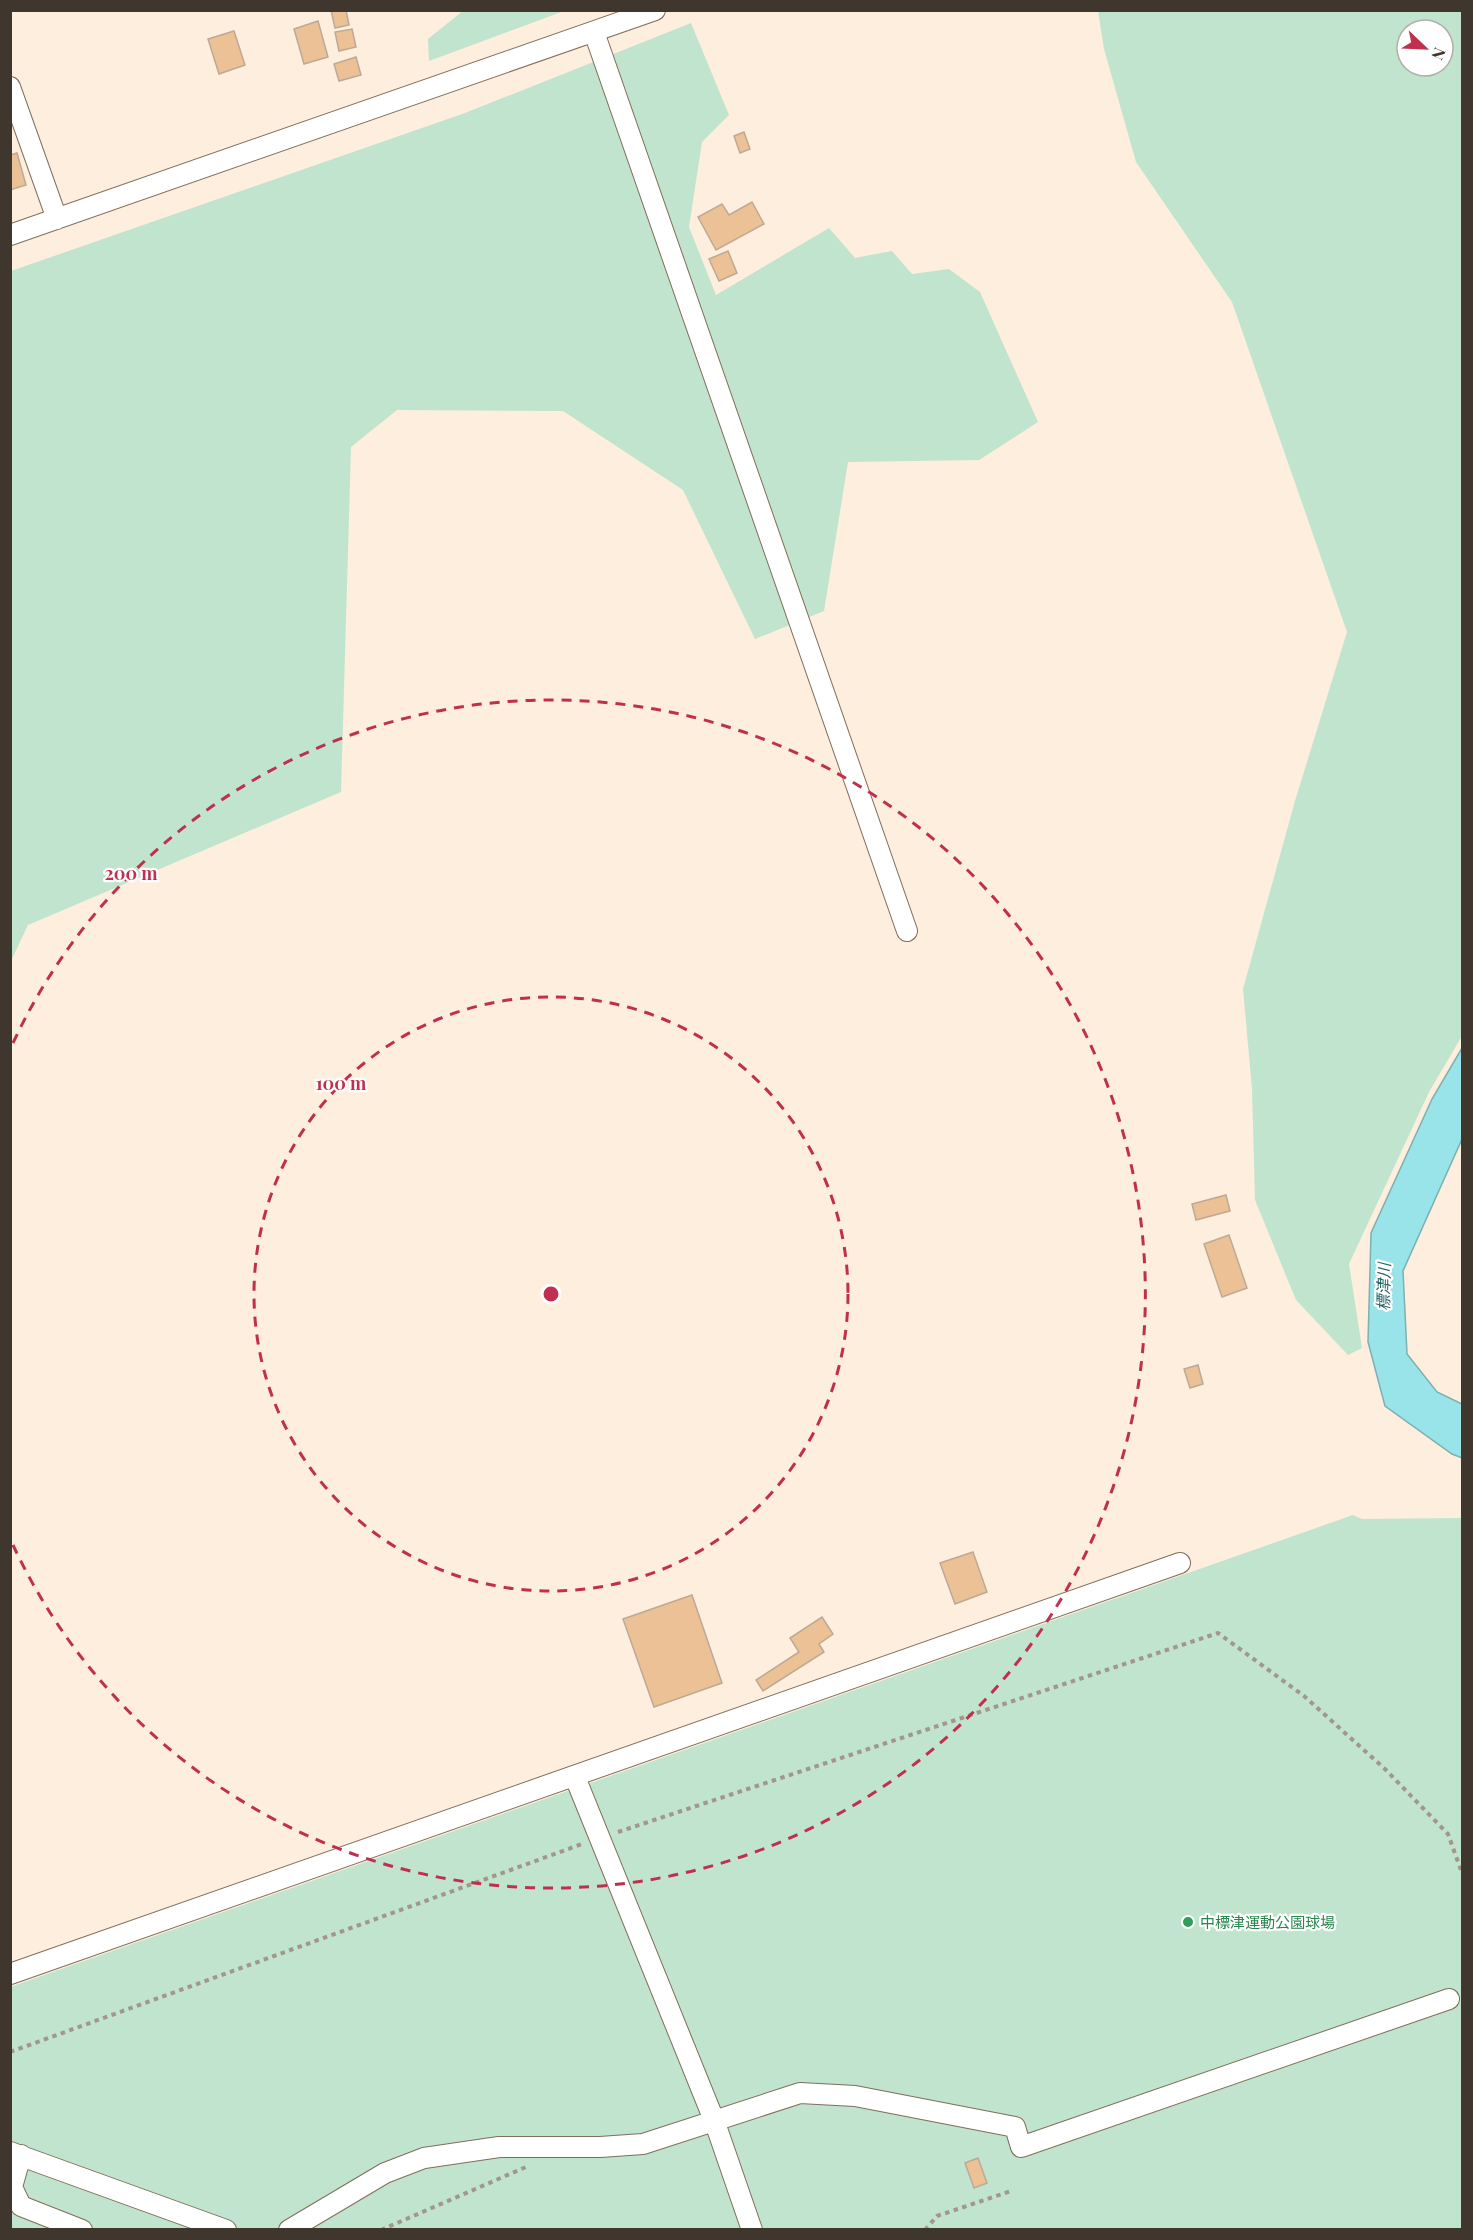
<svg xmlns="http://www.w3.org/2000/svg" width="1473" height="2240" viewBox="0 0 1473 2240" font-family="'Playfair Display','Noto Sans JP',serif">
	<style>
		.green { fill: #c0e4cd; fill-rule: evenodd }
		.water { fill: #98e4e9; stroke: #7db0b1; stroke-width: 1.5 }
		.building { fill: #ebc195; stroke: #bda995; stroke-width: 1.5 }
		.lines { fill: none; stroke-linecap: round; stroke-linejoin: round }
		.minor-casing { stroke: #806e5b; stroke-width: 22 }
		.path { stroke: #a3968a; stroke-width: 4; stroke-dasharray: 4.5 4.5; stroke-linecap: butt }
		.minor { stroke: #fff; stroke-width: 20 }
		.ring { fill: none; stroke: #c0304e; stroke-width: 3; stroke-dasharray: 10 8 }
		.leisure-dot { fill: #2e9e5b; stroke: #fff; stroke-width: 2 }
		.labels { text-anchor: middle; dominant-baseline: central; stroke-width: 4.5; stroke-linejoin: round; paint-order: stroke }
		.leisure-label { font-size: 15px; fill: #27864d; stroke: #fff; text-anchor: start }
		.water-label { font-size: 16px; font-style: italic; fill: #236266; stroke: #fff }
		.centre { fill: #c0304e; stroke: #fff; stroke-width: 3 }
		.ring-label { font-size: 18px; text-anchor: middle; font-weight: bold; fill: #c0304e; stroke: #fff; stroke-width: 4.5; stroke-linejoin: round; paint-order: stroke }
	</style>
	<rect width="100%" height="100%" fill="#feeedd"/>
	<path class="green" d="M464 10H564V11L429 61 428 39Z
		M1098 11H1462V1036L1429 1092 1349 1264 1362 1348 1348 1355 1296 1300 1255 1200 1252 1089 1243 989 1295 801 1347 632 1232 302 1136 162 1104 49ZM1407 30H1443V66H1407Z
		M691 23 729 115 702 142 689 227 716 295 829 228 855 258 892 251 912 274 949 269 980 292 1038 422 979 460 848 462 824 611 755 639 683 490 563 411 397 410 351 447 341 792 28 925 11 961V271L465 113Z
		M1353 1515 1362 1519 1462 1518V2229H11L10 1987Z"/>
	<path class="water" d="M1462 1048V1139L1403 1271 1407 1354 1437 1392 1462 1404V1458L1452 1454 1385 1406 1368 1342 1371 1233 1432 1099Z"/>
	<path class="building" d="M331 10H346L349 25 335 28Z
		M318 21 328 57 304 64 294 29Z
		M352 29 356 47 339 51 335 32Z
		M234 31 245 65 219 74 208 39Z
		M356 57 361 75 339 81 334 64Z
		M744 132 750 149 740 153 734 136Z
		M17 153 26 185 10 190V155Z
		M752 202 764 224 716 250 698 217 722 204 729 215Z
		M728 251 737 273 719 281 709 259Z
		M1226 1195 1230 1211 1196 1220 1192 1204Z
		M1229 1235 1247 1288 1222 1297 1204 1244Z
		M1198 1365 1203 1384 1190 1388 1184 1369Z
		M973 1552 987 1592 955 1604 940 1563Z
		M692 1595 722 1683 654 1707 623 1619Z
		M822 1617 833 1634 819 1644 824 1652 763 1691 756 1680 799 1652 790 1638Z
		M978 2158 987 2183 974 2188 965 2163Z"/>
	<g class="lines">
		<g class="minor-casing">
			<path id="minor" d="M594 32 907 931
				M10 87 57 219
				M10 235 655 10
				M575 1777 714 2120 752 2230
				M10 1974 1180 1563
				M10 2152 226 2230
				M21 2155 12 2187 21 2206 82 2230
				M289 2230 385 2173 424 2158 499 2147H600L643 2144 800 2093 855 2096 1015 2127 1021 2147 1449 1999"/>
		</g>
		<path class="path" d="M618 1832 1218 1633 1304 1696 1385 1769 1448 1834 1462 1873
			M10 2052 582 1844
			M381 2230 526 2167
			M925 2230 937 2216 1011 2191"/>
		<use href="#minor" class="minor"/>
	</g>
	<g class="ring">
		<circle cx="551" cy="1294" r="297"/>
		<path d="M13 1043A594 594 0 1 1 13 1545"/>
	</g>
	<circle class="leisure-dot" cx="1188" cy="1922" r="6"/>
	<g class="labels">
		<g class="leisure-label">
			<text x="1200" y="1922">中標津運動公園球場</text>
		</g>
		<g class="water-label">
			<text transform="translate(1383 1287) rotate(-89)">標津川</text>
		</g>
	</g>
	<circle cx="551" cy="1294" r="9" class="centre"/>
	<g class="ring-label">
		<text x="131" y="880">200 m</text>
		<text x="341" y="1090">100 m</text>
	</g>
	<rect width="1473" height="2240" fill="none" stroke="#3f362e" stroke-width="24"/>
	<g transform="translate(1425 48) rotate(113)"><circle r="28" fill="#ffffff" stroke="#b2afab" stroke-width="1.5"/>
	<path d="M0-4.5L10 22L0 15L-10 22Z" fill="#c0304e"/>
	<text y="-9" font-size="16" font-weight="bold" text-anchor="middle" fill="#3f362e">N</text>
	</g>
</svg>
